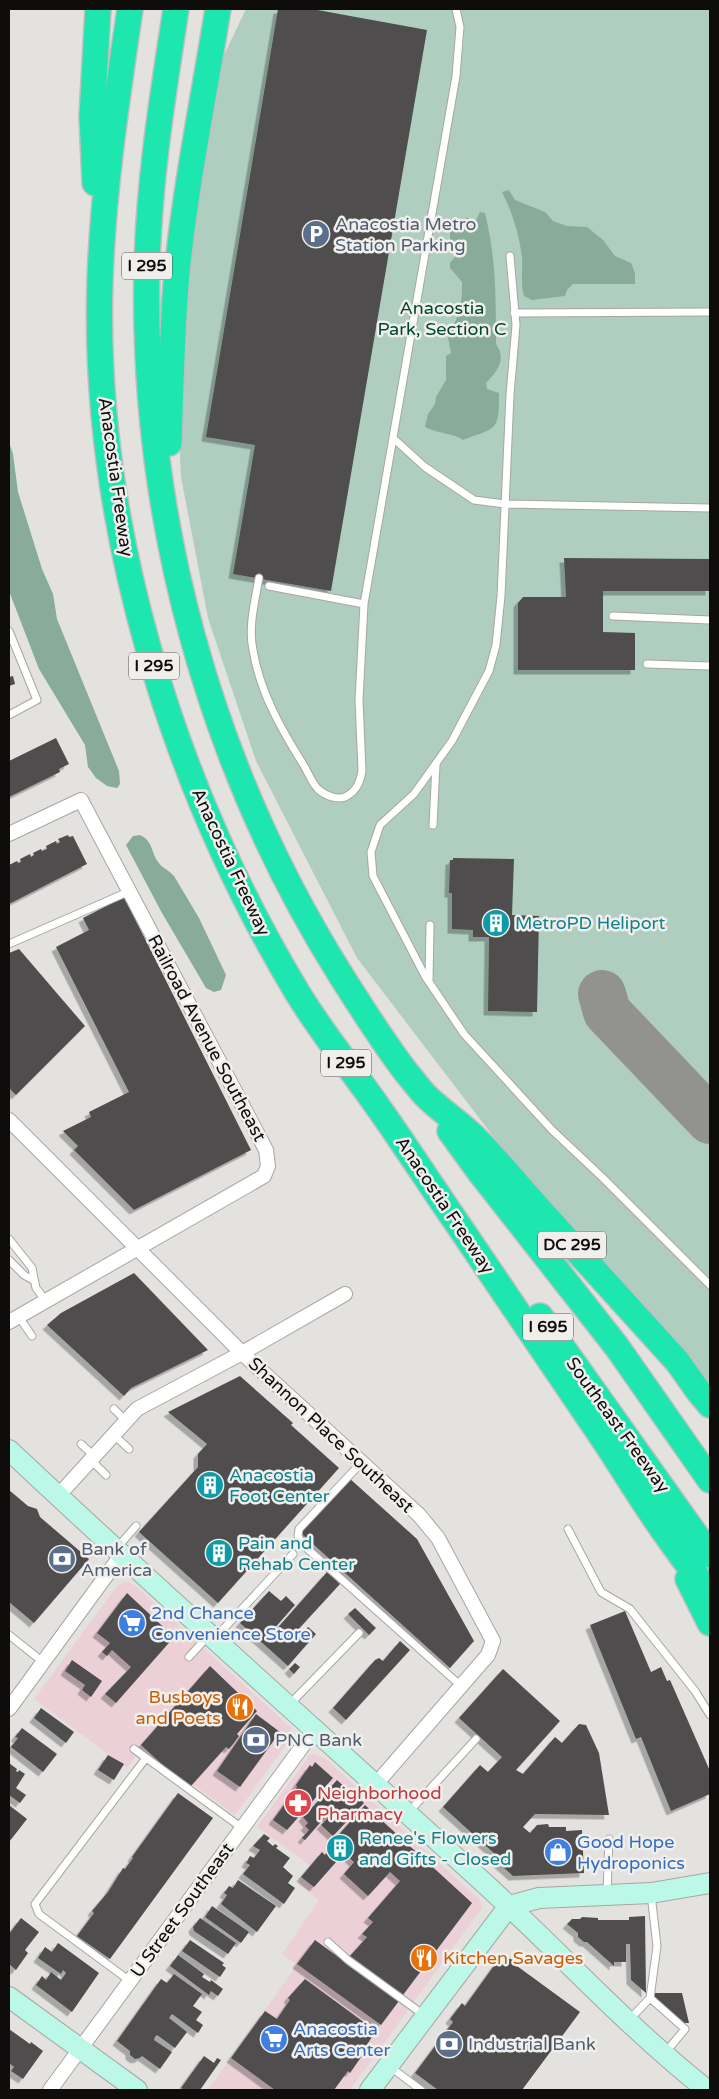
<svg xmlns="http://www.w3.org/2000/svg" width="719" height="2099" viewBox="0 0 719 2099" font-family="'Varela Round',sans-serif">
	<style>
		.commercial { fill: #ebd1d7 }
		.green { fill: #b0cec0 }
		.forest { fill: #88ab9a }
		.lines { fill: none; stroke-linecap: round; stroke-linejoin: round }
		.taxiway { stroke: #929290; stroke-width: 48 }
		.building { fill: #504d4e; filter: url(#shadow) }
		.lane-casing { stroke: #a7a6a3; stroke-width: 9 }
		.street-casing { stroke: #a7a6a3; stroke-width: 16 }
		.secondary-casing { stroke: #a7a6a3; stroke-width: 22 }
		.highway-casing { stroke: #c0c0c0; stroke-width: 28 }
		.lane { stroke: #fff; stroke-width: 7 }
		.street { stroke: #fff; stroke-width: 14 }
		.secondary { stroke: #bbf8e7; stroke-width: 20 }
		.highway { stroke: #1de6ae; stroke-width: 25 }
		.labels { text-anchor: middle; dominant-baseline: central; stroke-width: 5; stroke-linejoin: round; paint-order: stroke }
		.shield { fill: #f1efec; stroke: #52514f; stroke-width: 1 }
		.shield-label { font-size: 16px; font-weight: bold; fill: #0e0d0c }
		.service-label { font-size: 18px; fill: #4e5e75; stroke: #f1efec; text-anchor: start }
		.park-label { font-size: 18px; fill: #004730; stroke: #f1efec }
		.street-label { font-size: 18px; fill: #0e0d0c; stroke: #f1efec }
		.culture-label { font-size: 18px; fill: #0d838f; stroke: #f1efec; text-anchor: start }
		.shop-label { font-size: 18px; fill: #366cbe; stroke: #f1efec; text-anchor: start }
		.food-label { font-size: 18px; fill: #c56008; stroke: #f1efec; text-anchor: end }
		.health-label { font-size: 18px; fill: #be3a42; stroke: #f1efec; text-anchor: start }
	</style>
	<defs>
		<filter id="shadow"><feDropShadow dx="-4.5" dy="4.5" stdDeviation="0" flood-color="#0004"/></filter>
	</defs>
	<rect width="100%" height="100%" fill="#e3e2df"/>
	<path class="commercial" d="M124 1582H129L137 1587 291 1728 292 1734 288 1742 235 1815 142 1748 127 1768 34 1699 117 1586Z
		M315 1754 327 1760 480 1900 482 1908 350 2090H208L297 1965 282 1954 319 1900 298 1883 312 1867 257 1827 306 1760 309 1755Z"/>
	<path class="green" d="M246 9H710V1384L499 1144 357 958 256 761 208 618 181 477 173 311 187 194 224 55Z"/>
	<path class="forest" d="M509 190 515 200 545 212 553 221 567 226 587 227 603 240 615 256 631 263 635 273V284H573L567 290 565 296 532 300 524 296C520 283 523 270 522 257 519 234 512 212 502 192Z
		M480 212 485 213C496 258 496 298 496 344 507 359 497 372 486 383L487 389 499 393C499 432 497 427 463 440 454 433 438 434 425 427L428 414 435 404 436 397 446 380V356L451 353 448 337C458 318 463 303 462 282L450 268V263L460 250 450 244V232L454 221 466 218 476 220Z
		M9 442 13 454 18 492 42 569 53 594 57 619 119 771 120 784 117 788 107 786 96 778 88 767 85 745 39 669 9 591Z
		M140 835C153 841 151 852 158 862 162 868 169 870 174 876L199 918 226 975 221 990 214 992 206 988 162 913 126 845 133 836Z"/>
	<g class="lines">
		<path class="taxiway" d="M602 994 607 1012 710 1120"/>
	</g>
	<path class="building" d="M278 9H312L427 30 331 591 233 574 255 445 206 437Z
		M564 558 710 559V591H603V632L635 633V670H518V603L523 597H566Z
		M13 676 15 684 9 686V677Z
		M56 738 69 764 59 769 60 772 9 797V761Z
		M68 835 69 837 73 836 87 864 9 904V865L17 861 18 863 21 862 20 859 30 854 31 857 34 855 33 853 41 849 42 851 47 849 46 846 56 841 57 844 60 842 58 839Z
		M453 858 514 859 512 915 539 916 537 1012 488 1011 489 937H473V930L452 929V893H449L450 860H453Z
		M124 897 251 1150 134 1210 74 1150 78 1146 63 1131 91 1117 89 1112 129 1092 56 947 89 930 83 918Z
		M19 949 85 1026 16 1095 9 1088V953Z
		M134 1273 208 1350 131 1388 124 1396 47 1325 61 1313Z
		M240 1376 293 1423 291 1425 339 1468 218 1603 139 1532 198 1467V1454L207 1444 168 1412Z
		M349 1478 417 1539 474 1641 450 1668 303 1535V1529Z
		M9 1490 28 1506 37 1509 40 1517 89 1559 34 1623 9 1602Z
		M327 1572 340 1584 295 1633 299 1637 308 1627 316 1634 288 1666 240 1623 269 1591 281 1601 286 1596 295 1605 273 1630 274 1632Z
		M127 1593 174 1637 116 1703 105 1694 131 1667 112 1650 107 1656 102 1652 110 1643 97 1633Z
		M355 1608 376 1628 369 1635 348 1614Z
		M625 1611 651 1672 661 1667 667 1681 670 1680 710 1771V1794L671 1811 641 1737 636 1739 590 1625Z
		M400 1641 410 1650 346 1720 333 1708 375 1660 379 1658 383 1661Z
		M72 1660 102 1681 91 1697 82 1690 85 1685 65 1671Z
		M295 1663 300 1667 294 1674 289 1669Z
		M210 1666 257 1711 237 1734 239 1736 234 1743 229 1749 226 1747 191 1786 168 1770 141 1745Z
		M503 1669 560 1721 516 1770 523 1774 555 1737 562 1743 579 1724 586 1725 599 1753 609 1815 535 1814 523 1827 530 1833 537 1825 548 1824 549 1827H566V1831L582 1830 584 1873 513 1876 493 1858 496 1855 443 1807 480 1765 488 1772 502 1757 459 1718Z
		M41 1708 74 1732 66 1743 34 1718Z
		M256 1714 280 1732 240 1787 217 1771Z
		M22 1728 57 1754 43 1772 11 1747 18 1738 15 1737Z
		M108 1755 124 1764 114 1780 98 1770Z
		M315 1762 333 1778 287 1830 273 1820 297 1787 296 1785 310 1765 312 1767Z
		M9 1763 17 1769 16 1771 18 1772 19 1770 25 1774 16 1788 26 1795 20 1803 9 1795Z
		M337 1780 349 1791 344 1797 348 1801 354 1794 364 1803 333 1836 321 1825 328 1818 326 1816 305 1840 302 1838 309 1830 305 1826 308 1823 303 1817 306 1814 304 1812 307 1808 310 1810Z
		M178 1793 213 1818 110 1959 77 1936 94 1913 92 1911 108 1892 123 1868 125 1869 133 1858 132 1857Z
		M9 1805 27 1819 9 1842Z
		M365 1805 472 1903 403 1995 350 1956 367 1937 362 1934 373 1922 368 1918 400 1881 390 1872 368 1896 344 1874 354 1862 344 1853 314 1887 301 1877 322 1852 325 1855 335 1844 334 1840Z
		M264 1834 270 1838 267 1841 273 1846 275 1844 278 1846 276 1848 290 1858 283 1867 293 1876 288 1883 295 1888 284 1904 243 1874 250 1865 246 1863 250 1856 254 1858 260 1850 253 1846Z
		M238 1880 276 1906 257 1932 221 1904 227 1895 224 1893 229 1886 233 1888Z
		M212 1906 249 1932 241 1943 205 1917Z
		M645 1916 646 1993 631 1980 630 1944H626V1962H614V1966L587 1942H584L578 1937V1933L567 1924 572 1919H580L582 1917 598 1918V1920H629V1917Z
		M21 1918 39 1932 25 1950 28 1953 16 1970 9 1964V1934Z
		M200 1918 236 1943 228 1954 194 1931 193 1927Z
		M190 1940 224 1963 222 1965 226 1968 220 1977 182 1951Z
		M315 1940 399 2001 381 2025 297 1964Z
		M58 1943 99 1973 72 2012 36 1985 42 1976 46 1980 51 1972 61 1980 66 1973 63 1970 61 1974 38 1958 45 1947 52 1952Z
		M178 1955 204 1974 202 1977 210 1982 211 1980 223 1989 218 1996 211 1991 209 1995 170 1966Z
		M505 1958 511 1959 517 1966 580 2012 522 2090H438L415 2073 453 2022 450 2019 462 2003 465 2006 496 1963Z
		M174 1974 202 1994 193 2006 202 2012 196 2020 203 2025 198 2033 172 2014 169 2018 187 2032 175 2048 157 2035 155 2037 154 2040 172 2052 160 2069 142 2056 140 2058 135 2059 130 2055V2051L117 2041 161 1979 167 1983Z
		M305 1979 376 2031 362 2052 364 2053 350 2073 348 2071 334 2090H275L231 2058 265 2011 277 2019 290 2000 288 1998Z
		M654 1993H682L689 2023H683L655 1998Z
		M9 2029 30 2044 31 2042 43 2051 23 2079 11 2071 14 2067 9 2063Z
		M204 2056 214 2063 217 2058 221 2060 200 2090H185L181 2088Z"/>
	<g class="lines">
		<g class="lane-casing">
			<path id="lane" d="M510 256 516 325 510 395 501 596 496 645 489 671 452 741 414 794 380 825 371 852 373 876 425 976 464 1034 552 1130 603 1178 710 1285
				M514 313 710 312
				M393 438 425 467 474 500 505 504 710 508
				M259 578C255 601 248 627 253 650 260 692 281 729 303 764 308 772 312 784 319 790 326 796 339 801 347 796 357 790 360 782 362 771L359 700 364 604 456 76 460 27 456 9
				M269 586 364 604
				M613 616 710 620
				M9 631 37 700 9 715
				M647 664 710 666
				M433 825 436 765
				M9 944 130 891
				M429 981 430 925
				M9 1239 32 1268 36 1288 46 1301
				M9 1260 24 1275 33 1280
				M19 1317 32 1336
				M114 1409 126 1421
				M114 1435 129 1449
				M81 1444 94 1456
				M91 1460 106 1475
				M361 1463 299 1529 298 1536 302 1544 461 1686
				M568 1529 601 1592 630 1609 695 1691 710 1715
				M116 1549 136 1526
				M9 1635 43 1662
				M215 1638 293 1554
				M189 1657 208 1636
				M289 1705 359 1633
				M134 1749 242 1828
				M408 1813 476 1739
				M607 1893 609 1839
				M328 1942 348 1960 424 2015
				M130 1981 39 1914 35 1904 146 1758
				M650 1998 685 2029 665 2053
				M630 2019 650 1998 657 1946 651 1894
				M389 2066 421 2090"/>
		</g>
		<g class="street-casing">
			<path id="street" d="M9 834 81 800 266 1150 268 1166 264 1176 9 1322
				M9 1120 242 1353 419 1515 438 1538 493 1641 488 1655 376 1784
				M58 1496 137 1409 242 1353 345 1294
				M9 1709 122 1554
				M50 2090 315 1729"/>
		</g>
		<g class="secondary-casing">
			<path id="secondary" d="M9 1450C165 1597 326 1739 484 1883 559 1951 627 2027 707 2090
				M9 1997 137 2090
				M370 2090 509 1906 539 1898 651 1893 710 1883"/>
		</g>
		<g class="highway-casing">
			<path id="highway" d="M130 9C117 98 103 189 100 280 92 524 172 784 297 992 321 1032 351 1068 378 1107 405 1145 430 1184 457 1223 505 1294 553 1364 600 1434 623 1468 644 1504 668 1537 681 1556 696 1575 710 1593
				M176 9C163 94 149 179 147 266 141 516 209 766 342 977 363 1010 383 1042 406 1072 413 1080 419 1089 426 1096 442 1112 462 1124 478 1141 499 1162 518 1186 539 1209 585 1260 631 1311 677 1361L699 1392 710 1405
				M95 183 92 116 98 9
				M169 443C171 386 172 329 177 272 186 184 204 96 218 9
				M450 1131 479 1171 617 1347 710 1480
				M540 1316 710 1555
				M688 1579 710 1623"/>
		</g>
		<use href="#lane" class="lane"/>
		<use href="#street" class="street"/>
		<use href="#secondary" class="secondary"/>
		<use href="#highway" class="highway"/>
	</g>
	<defs>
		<g id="parking-disc" transform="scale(1.4375)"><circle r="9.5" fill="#5c6f8a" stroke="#f1efec"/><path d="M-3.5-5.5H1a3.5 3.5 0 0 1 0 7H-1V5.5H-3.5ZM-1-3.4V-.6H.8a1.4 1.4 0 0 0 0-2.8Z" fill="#fff"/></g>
		<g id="building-disc" transform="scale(1.4375)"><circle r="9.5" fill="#0f9aa8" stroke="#f1efec"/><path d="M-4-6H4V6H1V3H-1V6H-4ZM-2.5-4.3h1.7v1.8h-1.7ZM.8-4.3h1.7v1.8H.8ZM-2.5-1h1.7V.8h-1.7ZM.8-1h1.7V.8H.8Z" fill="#fff"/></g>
		<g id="bank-disc" transform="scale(1.4375)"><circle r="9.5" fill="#5c6f8a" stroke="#f1efec"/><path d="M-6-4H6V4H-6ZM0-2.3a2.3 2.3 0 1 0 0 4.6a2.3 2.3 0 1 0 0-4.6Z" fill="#fff"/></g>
		<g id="supermarket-disc" transform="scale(1.4375)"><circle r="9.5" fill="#3f7fe0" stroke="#f1efec"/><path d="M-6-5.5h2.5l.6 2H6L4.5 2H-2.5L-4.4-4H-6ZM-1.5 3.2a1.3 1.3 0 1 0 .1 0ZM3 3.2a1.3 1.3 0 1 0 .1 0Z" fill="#fff"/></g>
		<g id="restaurant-disc" transform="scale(1.4375)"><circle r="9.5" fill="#e8710a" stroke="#f1efec"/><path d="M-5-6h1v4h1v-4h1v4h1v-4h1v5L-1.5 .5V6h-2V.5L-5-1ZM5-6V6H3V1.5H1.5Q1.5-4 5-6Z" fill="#fff"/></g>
		<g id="pharmacy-disc" transform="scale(1.4375)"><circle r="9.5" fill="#e0444e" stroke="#f1efec"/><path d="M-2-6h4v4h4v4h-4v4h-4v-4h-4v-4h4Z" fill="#fff"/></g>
		<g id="shop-disc" transform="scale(1.4375)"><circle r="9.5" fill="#3f7fe0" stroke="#f1efec"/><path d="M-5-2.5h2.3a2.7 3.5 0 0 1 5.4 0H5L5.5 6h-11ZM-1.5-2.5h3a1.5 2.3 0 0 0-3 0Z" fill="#fff"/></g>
	</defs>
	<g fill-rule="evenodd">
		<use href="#parking-disc" x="316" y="234"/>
		<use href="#building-disc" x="496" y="923"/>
		<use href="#building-disc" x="210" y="1485"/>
		<use href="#building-disc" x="219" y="1553"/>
		<use href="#bank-disc" x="62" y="1559"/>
		<use href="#supermarket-disc" x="132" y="1623"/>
		<use href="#restaurant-disc" x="240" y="1707"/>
		<use href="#bank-disc" x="256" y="1740"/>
		<use href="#pharmacy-disc" x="298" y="1803"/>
		<use href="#building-disc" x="340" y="1848"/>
		<use href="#shop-disc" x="558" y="1852"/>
		<use href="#restaurant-disc" x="424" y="1958"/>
		<use href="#supermarket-disc" x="274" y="2039"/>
		<use href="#bank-disc" x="449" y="2044"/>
	</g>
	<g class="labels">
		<g class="shield">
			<rect x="122" y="252.5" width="50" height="27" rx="4"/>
			<rect x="129" y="652.5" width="50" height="27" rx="4"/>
			<rect x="321" y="1049.5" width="50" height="27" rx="4"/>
			<rect x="538" y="1231.5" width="68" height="27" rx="4"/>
			<rect x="523" y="1313.5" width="50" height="27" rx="4"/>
		</g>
		<g class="shield-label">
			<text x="147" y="266">I 295</text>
			<text x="154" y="666">I 295</text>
			<text x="346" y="1063">I 295</text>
			<text x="572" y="1245">DC 295</text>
			<text x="548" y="1327">I 695</text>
		</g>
		<g class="service-label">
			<text x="335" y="224">Anacostia Metro<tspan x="335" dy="21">Station Parking</tspan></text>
			<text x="81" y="1549">Bank of<tspan x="81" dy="21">America</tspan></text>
			<text x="275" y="1740">PNC Bank</text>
			<text x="468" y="2044">Industrial Bank</text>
		</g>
		<g class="park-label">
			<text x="442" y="308">Anacostia<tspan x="442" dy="21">Park, Section C</tspan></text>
		</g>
		<g class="street-label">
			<text transform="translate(116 477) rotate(82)">Anacostia Freeway</text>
			<text transform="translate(231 862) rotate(65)">Anacostia Freeway</text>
			<text transform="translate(207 1038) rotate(62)">Railroad Avenue Southeast</text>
			<text transform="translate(445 1205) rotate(56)">Anacostia Freeway</text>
			<text transform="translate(618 1425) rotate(54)">Southeast Freeway</text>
			<text transform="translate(331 1435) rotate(43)">Shannon Place Southeast</text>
			<text transform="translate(182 1910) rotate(-54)">U Street Southeast</text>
		</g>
		<g class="culture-label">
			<text x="515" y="923">MetroPD Heliport</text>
			<text x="229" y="1475">Anacostia<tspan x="229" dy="21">Foot Center</tspan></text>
			<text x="238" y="1543">Pain and<tspan x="238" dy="21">Rehab Center</tspan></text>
			<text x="359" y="1838">Renee's Flowers<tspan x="359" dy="21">and Gifts - Closed</tspan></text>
		</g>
		<g class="shop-label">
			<text x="151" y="1613">2nd Chance<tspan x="151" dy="21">Convenience Store</tspan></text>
			<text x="577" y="1842">Good Hope<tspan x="577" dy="21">Hydroponics</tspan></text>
			<text x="293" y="2029">Anacostia<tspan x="293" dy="21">Arts Center</tspan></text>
		</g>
		<g class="food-label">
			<text x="221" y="1697">Busboys<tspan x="221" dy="21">and Poets</tspan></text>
			<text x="443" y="1958" text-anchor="start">Kitchen Savages</text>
		</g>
		<g class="health-label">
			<text x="317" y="1793">Neighborhood<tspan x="317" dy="21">Pharmacy</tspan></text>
		</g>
	</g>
	<rect width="719" height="2099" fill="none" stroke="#0e0d0c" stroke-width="20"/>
</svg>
